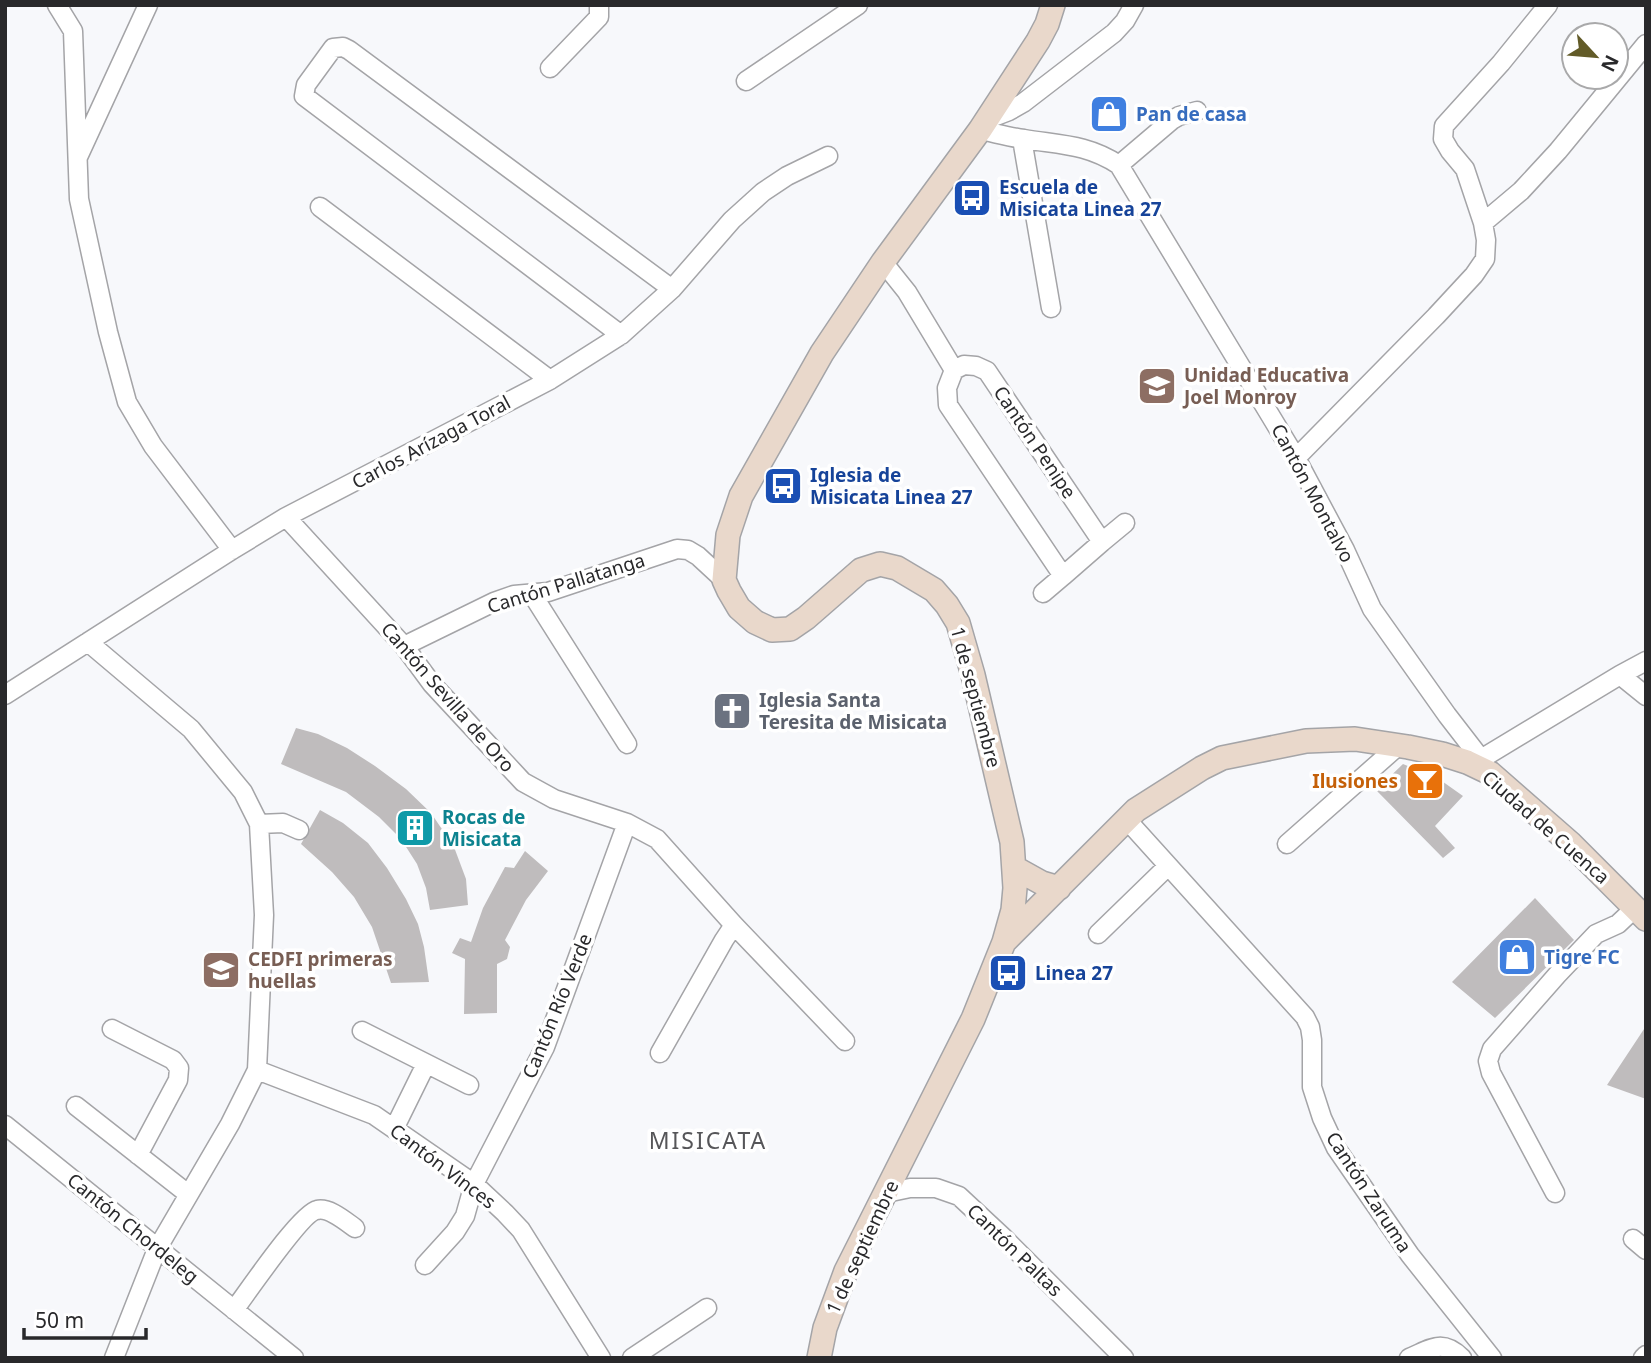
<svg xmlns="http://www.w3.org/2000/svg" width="1651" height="1363" viewBox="0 0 1651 1363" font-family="'Noto Sans',sans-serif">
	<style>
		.building { fill: #bfbcbd }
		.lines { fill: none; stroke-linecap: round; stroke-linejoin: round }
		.street-casing { stroke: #a4a4a7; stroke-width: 21 }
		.secondary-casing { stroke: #a4a4a7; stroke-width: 26 }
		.street { stroke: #fff; stroke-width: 18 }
		.secondary { stroke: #e9d8cb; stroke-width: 23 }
		.labels { text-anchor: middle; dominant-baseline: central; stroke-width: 7; stroke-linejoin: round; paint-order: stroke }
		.shop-label { font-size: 19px; font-weight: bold; fill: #366cbe; stroke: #fff; text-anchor: start }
		.transit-label { font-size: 19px; font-weight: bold; fill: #164399; stroke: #fff; text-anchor: start }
		.education-label { font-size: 19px; font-weight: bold; fill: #785e54; stroke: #fff; text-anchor: start }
		.street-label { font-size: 19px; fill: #29292b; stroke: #fff }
		.worship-label { font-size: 19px; font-weight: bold; fill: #5b616d; stroke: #fff; text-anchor: start }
		.food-label { font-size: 19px; font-weight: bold; fill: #c56008; stroke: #fff; text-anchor: end }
		.culture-label { font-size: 19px; font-weight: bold; fill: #0d838f; stroke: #fff; text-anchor: start }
		.quarter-label { font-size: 23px; letter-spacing: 2px; fill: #565659; stroke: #fff }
	</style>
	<rect width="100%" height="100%" fill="#f7f8fb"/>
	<path class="building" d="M296 728 318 734 347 748 375 766 406 789 431 813 454 847 466 879 468 905 430 910 426 888 417 864 401 839 379 817 346 792 281 764Z
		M1403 764 1439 779 1463 796 1435 826 1455 848 1443 858 1376 790Z
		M320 810 343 823 368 843 387 868 406 899 418 924 424 947 429 982 391 983 372 927 354 897 332 872 301 844Z
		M525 851 548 871 526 900 505 940 510 947 507 959 497 964V1013L464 1014 465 959 452 953 460 938 471 942 483 908 505 867 514 868Z
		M1535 898 1574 940 1495 1018 1452 982Z
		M1646 1026V1099L1607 1085Z"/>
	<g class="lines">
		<g class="street-casing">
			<path id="street" d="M57 5 73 31 79 199 108 332 127 402 153 446 232 550
				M550 68 599 17V5
				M746 81 858 5
				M988 119 1009 111 1023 103 1114 33 1125 21 1134 5
				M980 130C995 133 1009 137 1024 139 1060 145 1087 144 1119 165L1296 458 1345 550 1372 609 1447 715 1481 759 1490 773
				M1022 139 1051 308
				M78 157 148 5
				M1119 165 1172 120 1179 116 1197 111
				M320 207 550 380
				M1483 223 1521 191 1558 151 1646 44
				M883 262 907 292 954 370
				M621 335 304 96 306 85 333 48 343 47 349 50 672 289
				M964 365 976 366 987 371 1102 542 1063 576 948 405 947 388 954 370Z
				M1296 458 1436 316 1474 275 1485 259 1486 240 1483 223 1465 169 1450 151 1443 139 1444 126 1501 63 1548 5
				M286 517 404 646 432 684 523 782 554 799 627 823 657 839 734 925 845 1041
				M1102 542 1125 523
				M1043 593 1063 576
				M532 594 627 744
				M88 642 191 729 243 792 259 824 264 915 257 1070 230 1124 157 1249 114 1358
				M404 646 494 602 514 595 548 592 677 549 688 550 698 556 724 580
				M1620 675 1646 696
				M5 695 232 550 286 517 550 380 621 335 672 289 732 220 763 192 787 176 828 156
				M1481 759 1620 675 1646 661
				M1127 820 1305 1017 1310 1027 1312 1040V1087L1322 1118 1336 1148 1410 1255 1492 1358
				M259 824 283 823 299 830
				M1287 844 1398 746
				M1098 934 1168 866
				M112 1029 173 1060 179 1068 178 1080 138 1155
				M362 1031 469 1085
				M660 1053 724 940 734 925
				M257 1070 374 1115 474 1184 505 1213 521 1230 601 1358
				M76 1106 188 1194
				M5 1125 294 1358
				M394 1129 426 1064
				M886 1193 910 1188H936L959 1196 1003 1237 1124 1358
				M1555 1193 1491 1073 1488 1061 1492 1049 1557 975 1596 934 1618 924 1635 908
				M1633 1239 1646 1250
				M425 1265 455 1232 465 1216 474 1184 545 1047 627 823
				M234 1310C247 1293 301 1213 317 1210 329 1207 345 1221 355 1228
				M632 1358 707 1308
				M1409 1358C1431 1349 1442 1338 1462 1358
				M1643 1358 1646 1355"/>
		</g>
		<g class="secondary-casing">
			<path id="secondary" d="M1015 868 1042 883 1059 888
				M1004 942 1136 810 1202 768 1222 758 1306 741 1355 739 1408 747 1442 754 1467 762 1490 773 1570 843 1646 919
				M819 1358 825 1328 846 1271 973 1019 1004 942 1013 910 1015 888 1012 842 973 675 958 623 947 605 934 590 897 568 880 564 861 570 806 618 790 629 772 630 755 622 739 608 729 591 724 580 728 535 741 496 822 353 883 262 980 130 1038 41 1047 24 1053 5"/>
		</g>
		<use href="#street" class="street"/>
		<use href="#secondary" class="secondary"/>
	</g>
	<defs>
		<g id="shop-square" transform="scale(2.0125)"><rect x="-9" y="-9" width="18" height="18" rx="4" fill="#3f7fe0" stroke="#fff"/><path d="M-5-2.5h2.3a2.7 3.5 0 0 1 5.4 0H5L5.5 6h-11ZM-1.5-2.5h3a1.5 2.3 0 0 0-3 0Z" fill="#fff"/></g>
		<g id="bus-square" transform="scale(2.0125)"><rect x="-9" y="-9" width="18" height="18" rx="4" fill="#1a4fb4" stroke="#fff"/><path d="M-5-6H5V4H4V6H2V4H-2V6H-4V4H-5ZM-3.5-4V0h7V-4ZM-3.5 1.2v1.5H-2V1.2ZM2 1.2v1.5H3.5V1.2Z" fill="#fff"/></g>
		<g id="school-square" transform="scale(2.0125)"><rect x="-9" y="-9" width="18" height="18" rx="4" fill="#8d6e63" stroke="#fff"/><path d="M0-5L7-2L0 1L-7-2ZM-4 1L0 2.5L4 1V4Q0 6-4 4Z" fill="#fff"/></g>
		<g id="church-square" transform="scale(2.0125)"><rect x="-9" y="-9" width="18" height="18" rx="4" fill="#6b7280" stroke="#fff"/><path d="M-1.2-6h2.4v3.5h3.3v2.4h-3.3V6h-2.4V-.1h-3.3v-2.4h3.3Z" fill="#fff"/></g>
		<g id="bar-square" transform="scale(2.0125)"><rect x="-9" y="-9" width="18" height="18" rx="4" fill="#e8710a" stroke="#fff"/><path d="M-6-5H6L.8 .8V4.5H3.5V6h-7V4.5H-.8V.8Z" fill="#fff"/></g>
		<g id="building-square" transform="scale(2.0125)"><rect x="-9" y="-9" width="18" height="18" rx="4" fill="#0f9aa8" stroke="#fff"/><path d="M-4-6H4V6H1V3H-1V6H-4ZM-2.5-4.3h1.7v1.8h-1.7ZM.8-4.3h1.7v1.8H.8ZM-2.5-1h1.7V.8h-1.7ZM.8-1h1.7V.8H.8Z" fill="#fff"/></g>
	</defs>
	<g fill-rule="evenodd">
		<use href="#shop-square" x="1109" y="114"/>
		<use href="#bus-square" x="972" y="198"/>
		<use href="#school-square" x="1157" y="386"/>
		<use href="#bus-square" x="783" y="486"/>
		<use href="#church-square" x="732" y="711"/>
		<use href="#bar-square" x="1425" y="781"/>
		<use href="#building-square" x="415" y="828"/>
		<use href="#shop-square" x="1517" y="957"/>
		<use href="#school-square" x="221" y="970"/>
		<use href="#bus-square" x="1008" y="973"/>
	</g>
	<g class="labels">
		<g class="shop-label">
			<text x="1136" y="114">Pan de casa</text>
			<text x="1544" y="957">Tigre FC</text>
		</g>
		<g class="transit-label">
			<text x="999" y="187">Escuela de<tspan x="999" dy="22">Misicata Linea 27</tspan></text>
			<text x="810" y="475">Iglesia de<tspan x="810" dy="22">Misicata Linea 27</tspan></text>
			<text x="1035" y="973">Linea 27</text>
		</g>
		<g class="education-label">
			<text x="1184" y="375">Unidad Educativa<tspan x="1184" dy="22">Joel Monroy</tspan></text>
			<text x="248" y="959">CEDFI primeras<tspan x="248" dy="22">huellas</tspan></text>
		</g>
		<g class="street-label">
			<text transform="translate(431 442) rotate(-28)">Carlos Arízaga Toral</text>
			<text transform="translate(1035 442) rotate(56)">Cantón Penipe</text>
			<text transform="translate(1313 493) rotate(62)">Cantón Montalvo</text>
			<text transform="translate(566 583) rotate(-17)">Cantón Pallatanga</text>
			<text transform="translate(448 697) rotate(49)">Cantón Sevilla de Oro</text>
			<text transform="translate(976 697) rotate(75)">1 de septiembre</text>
			<text transform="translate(1546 827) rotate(41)">Ciudad de Cuenca</text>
			<text transform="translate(557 1006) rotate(-68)">Cantón Río Verde</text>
			<text transform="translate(443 1166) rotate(37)">Cantón Vinces</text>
			<text transform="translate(1369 1192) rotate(57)">Cantón Zaruma</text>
			<text transform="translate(133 1228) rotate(39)">Cantón Chordeleg</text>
			<text transform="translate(862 1247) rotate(-65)">1 de septiembre</text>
			<text transform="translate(1015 1250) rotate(44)">Cantón Paltas</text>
		</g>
		<g class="worship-label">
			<text x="759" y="700">Iglesia Santa<tspan x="759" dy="22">Teresita de Misicata</tspan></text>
		</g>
		<g class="food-label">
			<text x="1398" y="781">Ilusiones</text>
		</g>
		<g class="culture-label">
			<text x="442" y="817">Rocas de<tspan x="442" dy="22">Misicata</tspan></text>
		</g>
		<g class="quarter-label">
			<text x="708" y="1140">MISICATA</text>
		</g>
	</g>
	<rect width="1651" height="1363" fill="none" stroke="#29292b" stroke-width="14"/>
	<g transform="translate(1595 56) rotate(116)"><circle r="33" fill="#ffffff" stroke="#a9a9aa" stroke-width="2"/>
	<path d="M0-5L12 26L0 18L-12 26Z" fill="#625b28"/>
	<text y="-10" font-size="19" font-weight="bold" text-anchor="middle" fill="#29292b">N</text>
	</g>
	<path d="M24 1328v10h122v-10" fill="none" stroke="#29292b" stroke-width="3.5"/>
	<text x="35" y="1328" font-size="21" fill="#29292b" stroke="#ffffff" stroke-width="5" paint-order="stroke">50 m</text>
</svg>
